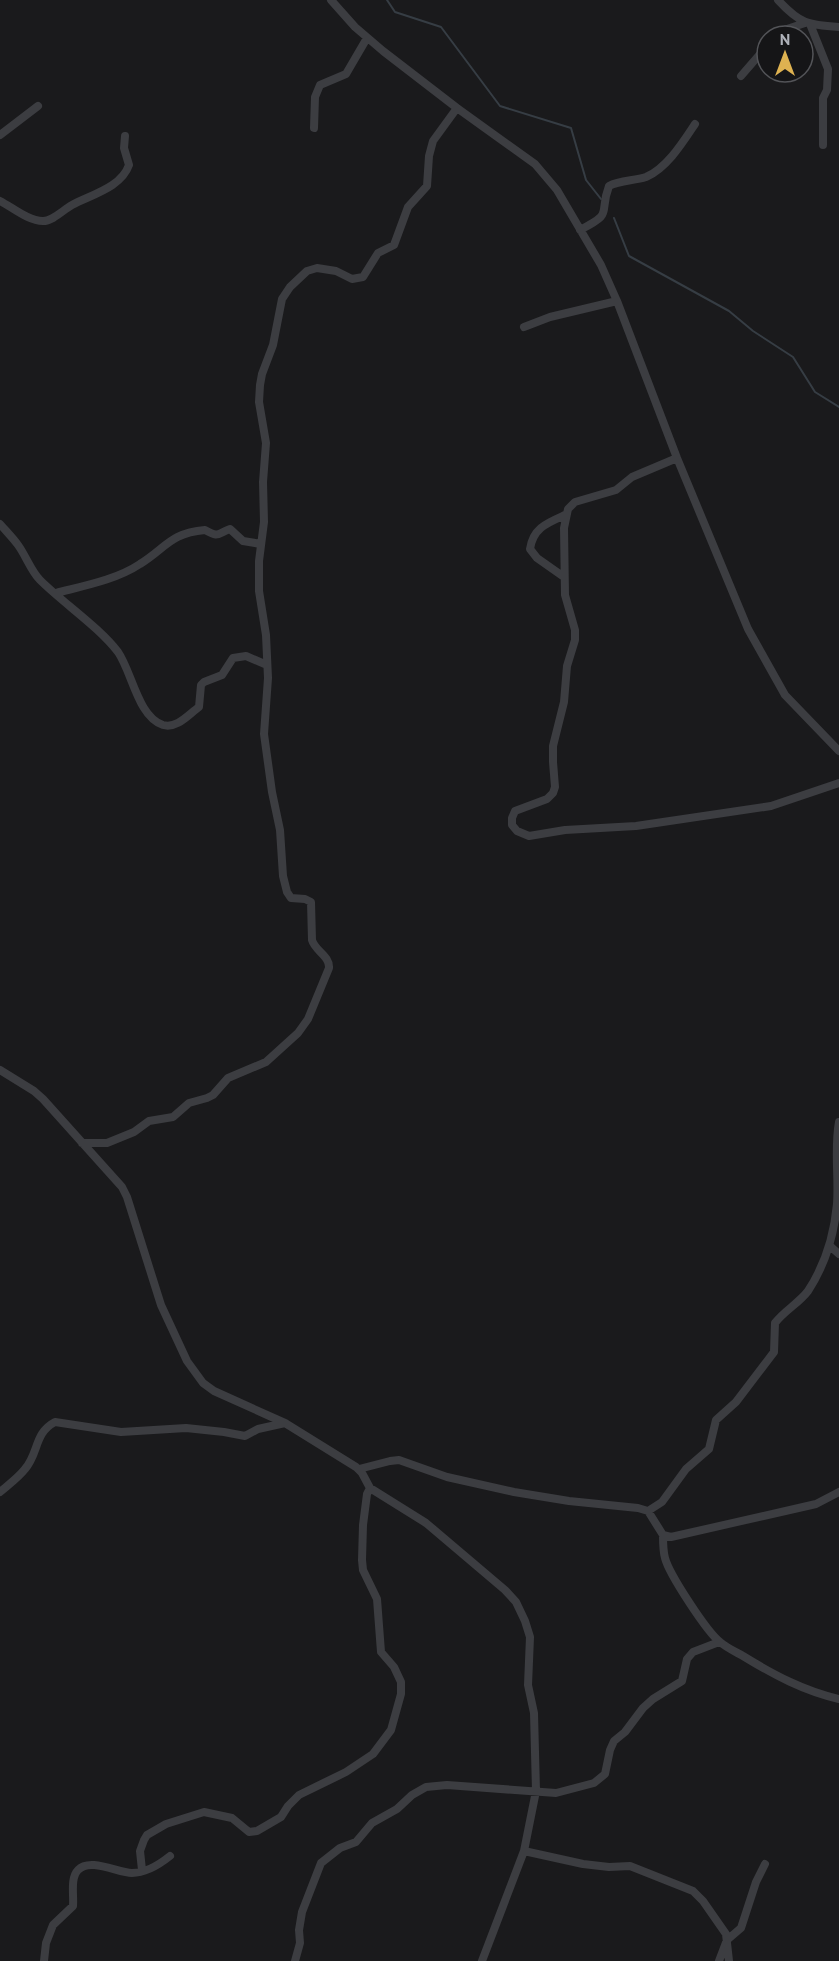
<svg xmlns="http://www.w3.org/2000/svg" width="839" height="1961" viewBox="0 0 839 1961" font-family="'PT Sans',sans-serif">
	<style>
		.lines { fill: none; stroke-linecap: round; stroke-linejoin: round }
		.stream { stroke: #363d44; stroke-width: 2 }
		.street { stroke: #3c3d41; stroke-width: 8 }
	</style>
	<rect width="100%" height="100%" fill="#1a1a1c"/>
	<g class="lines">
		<path class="stream" d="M387 0 395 12 441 27 500 106 571 128 586 180 601 199
			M614 218 629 256 729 311 753 331 793 357 815 392 839 407"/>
		<path class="street" d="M331 0 355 27 383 51 457 108 535 164 557 190 601 265 617 301 677 458 748 629 785 695 839 751
			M778 0C800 24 808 25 839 27
			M810 24 828 69 827 90 823 98V145
			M776 36 784 30 805 23
			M741 76 767 46
			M314 128 315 97 320 85 346 74 367 38
			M0 135 38 106
			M0 201C12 207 28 221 43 221 53 221 63 210 72 205 90 195 121 188 129 165L124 148 125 136
			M580 230C615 212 598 215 609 186 620 180 634 181 646 177 667 168 683 142 695 124
			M524 327 550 317 617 301
			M677 458 632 477 616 490 575 502 568 509 564 528 565 595 575 630V640L567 666 564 702 553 746V762L555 787 553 793 547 799 515 811 512 818V825L517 831 529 836 565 830 636 826 771 806 839 783
			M0 524C6 531 13 538 18 545 26 556 31 571 40 580 63 603 99 627 118 652 132 672 138 717 163 725 177 729 189 714 199 707L201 685 204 682 222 675 233 658 246 656 267 665
			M564 577 537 558 530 549C533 528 547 523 565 515
			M56 593C83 586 116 580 140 564 166 548 170 533 205 530 220 538 216 534 230 529L243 541 261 544
			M0 1070 34 1091 43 1099 122 1187 127 1197 161 1305 187 1361 203 1383 214 1391 285 1423 356 1467 362 1473 370 1488 426 1523 505 1590 516 1602 525 1621 530 1637 528 1685 534 1713 536 1791 524 1851 482 1961
			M82 1143H107L134 1132 149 1121 173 1117 189 1103 207 1098 213 1095 228 1078 266 1062 298 1033 308 1019 329 968C330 956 315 951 312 940L311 902 305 899 291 898 287 892 283 876 280 830 272 792 264 734 268 678 266 635 259 591V561L264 522 263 482 266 443 259 402 260 385 262 374 273 345 282 299 290 287 307 271 317 268 336 271 352 279 363 277 378 253 394 245 408 207 427 186 429 156 433 141 457 108
			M830 1246 839 1254
			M359 1469 390 1461 399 1460 447 1477 514 1492 569 1501 638 1508 648 1511 662 1502 686 1469 709 1449 716 1420 736 1402 774 1352 775 1323C784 1311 799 1303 808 1291 825 1265 834 1236 837 1204 839 1177 834 1149 839 1122
			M0 1492C8 1485 18 1478 25 1469 39 1453 34 1433 55 1422L121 1432 186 1428 224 1432 245 1436 258 1429 285 1423
			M648 1511 663 1535 671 1537 816 1504 839 1492
			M663 1535C663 1542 663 1551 665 1558 669 1574 707 1632 720 1642 727 1648 736 1652 743 1656 774 1675 804 1691 839 1699
			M524 1851 583 1864 609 1867 630 1866 693 1891 703 1901 726 1934 729 1961
			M142 1870 140 1851 144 1840 147 1835 166 1824 204 1812 232 1818 249 1832 257 1831 281 1817 288 1806 299 1795 346 1772 373 1754 391 1730 401 1694V1682L394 1667 381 1652 377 1599 363 1570 362 1560 363 1525 367 1494 370 1488
			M44 1961 46 1943 53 1925 73 1906C74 1896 70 1878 78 1870 90 1857 118 1873 132 1873 145 1873 160 1864 170 1856
			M295 1961 300 1943 299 1930 302 1912 321 1863 340 1848 356 1842 372 1823 397 1809 412 1795 426 1787 447 1785 556 1793 594 1783 605 1774 610 1750 614 1741 625 1732 643 1708 653 1699 682 1681 687 1659 693 1652 719 1642
			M719 1961 727 1940 741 1928 756 1882 765 1864"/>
	</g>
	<g transform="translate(785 54)"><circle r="28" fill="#151517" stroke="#535458" stroke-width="1.5"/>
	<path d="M0-4.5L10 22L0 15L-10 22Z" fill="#deb251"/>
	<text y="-9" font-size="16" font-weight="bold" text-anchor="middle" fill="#afb2ba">N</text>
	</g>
</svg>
